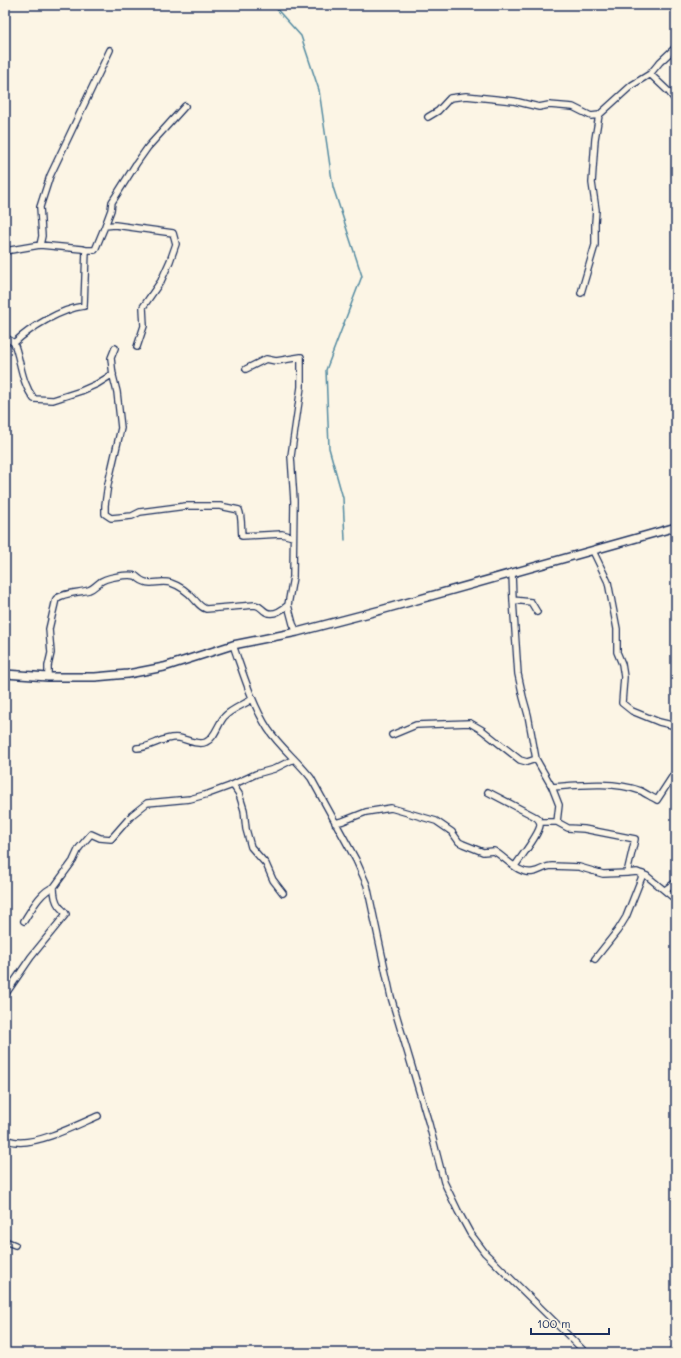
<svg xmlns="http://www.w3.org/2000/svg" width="681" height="1358" viewBox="0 0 681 1358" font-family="Mali,sans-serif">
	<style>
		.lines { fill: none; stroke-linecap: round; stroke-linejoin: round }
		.stream { stroke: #528aa1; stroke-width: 1.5 }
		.minor-casing { stroke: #1b2f5e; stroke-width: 8 }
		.major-casing { stroke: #1b2f5e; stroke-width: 10 }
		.minor { stroke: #fcf5e5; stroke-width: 5.5 }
		.major { stroke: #fcf5e5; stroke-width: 7 }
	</style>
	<rect width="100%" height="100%" fill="#fcf5e5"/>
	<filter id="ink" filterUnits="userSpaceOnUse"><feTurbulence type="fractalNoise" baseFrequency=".025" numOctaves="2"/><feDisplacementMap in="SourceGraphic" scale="8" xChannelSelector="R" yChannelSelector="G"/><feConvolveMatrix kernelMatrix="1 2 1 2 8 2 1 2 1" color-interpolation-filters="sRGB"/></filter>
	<g filter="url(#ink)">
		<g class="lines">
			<path class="stream" d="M273 5 301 36 319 90 333 187 362 276 326 370 329 448 343 498 345 540"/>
			<g class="minor-casing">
				<path id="minor" d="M650 74 660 62 676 47
					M599 115 632 85 650 74 669 92 676 101
					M428 117 438 111 450 98 466 96 514 101 539 107 549 105 573 107 591 116 599 115 595 139 592 183 596 210 595 223V245L581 293
					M105 226 111 210 112 202 136 164 148 147 185 106
					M86 250H95L105 226 115 225 173 233 176 244 170 261 161 281 143 307 144 326 137 347
					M5 251 40 245 42 236 40 207 50 176 110 50
					M5 337 14 343C21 361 21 382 34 399L53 400 81 391 97 384 113 374
					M14 343C31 327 61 309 84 306L86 250 82 249 40 245
					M115 348 111 358 113 376 117 392 121 428 108 484 105 505V514L111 518 132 516 140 512 186 506H220L239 510C242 517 241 527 242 536L282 534 293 537
					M246 369 266 359 276 361 301 357V387L291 456 294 501 293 577 288 605 293 624 297 632
					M593 551 608 582 617 629V652L622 664 624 677 622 703 632 711 659 722 676 726
					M513 600 531 602 537 612
					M233 645C243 673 252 704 268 729 280 747 298 761 311 778L356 860 367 885 391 997 429 1124 444 1182 458 1211 470 1233 485 1253 586 1353
					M48 677V666L51 653 49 629 56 599C65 592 78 593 89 590 94 588 95 586 99 583 105 577 128 574 136 576 149 589 157 579 171 583 180 586 188 592 194 599 198 603 200 607 206 609L255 605C261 606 261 609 266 612 273 616 282 610 288 605
					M392 735 416 725 470 723 482 730 520 760 527 762 536 759 528 715 523 697 518 674 513 600 512 573
					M137 748C151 748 163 736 179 738 186 739 198 746 206 742 215 738 218 724 224 717 231 709 244 705 252 699
					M536 759 552 787 559 805 557 822 568 828 584 829 635 839 627 873 637 872 647 876 676 900
					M233 785 239 794 244 810 246 829 251 847 266 864 273 880 283 893
					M552 787C579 785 615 781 641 791 646 794 652 797 657 800L676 771
					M488 792 532 815C536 817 540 819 540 824 541 832 520 858 515 866
					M540 822H557
					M335 823 343 821 366 812 391 808 436 821 452 832 459 842 463 844 483 852 494 851C506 858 519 875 533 872 540 871 545 866 552 866L579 867 603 874 627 873
					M665 890 676 882
					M24 921C31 910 41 891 54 887
					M595 959 618 930 626 917 643 874
					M5 995 31 957 66 914C64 910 61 909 59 906 55 901 54 893 54 887L73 861 79 848 91 834 100 838 111 839 132 815 147 803 190 799 208 794 230 786 256 774 274 769 294 759
					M5 1140C9 1140 13 1142 17 1142 40 1144 77 1125 98 1116
					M5 1241 15 1245"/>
			</g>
			<g class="major-casing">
				<path id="major" d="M5 674 48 677H95L128 674 164 667 233 645 297 632 381 610 676 527"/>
			</g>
			<use href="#minor" class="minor"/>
			<use href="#major" class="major"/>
		</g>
	</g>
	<rect width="681" height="1358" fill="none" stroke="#fcf5e5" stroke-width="20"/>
	<rect x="10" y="10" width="661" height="1338" fill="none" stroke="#1b2f5e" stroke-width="1.5" filter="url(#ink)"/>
	<path d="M531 1328v6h78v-6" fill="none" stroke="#1b2f5e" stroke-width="2"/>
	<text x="537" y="1328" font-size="12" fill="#1b2f5e" stroke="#fcf5e5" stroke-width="3" paint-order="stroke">100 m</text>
</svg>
